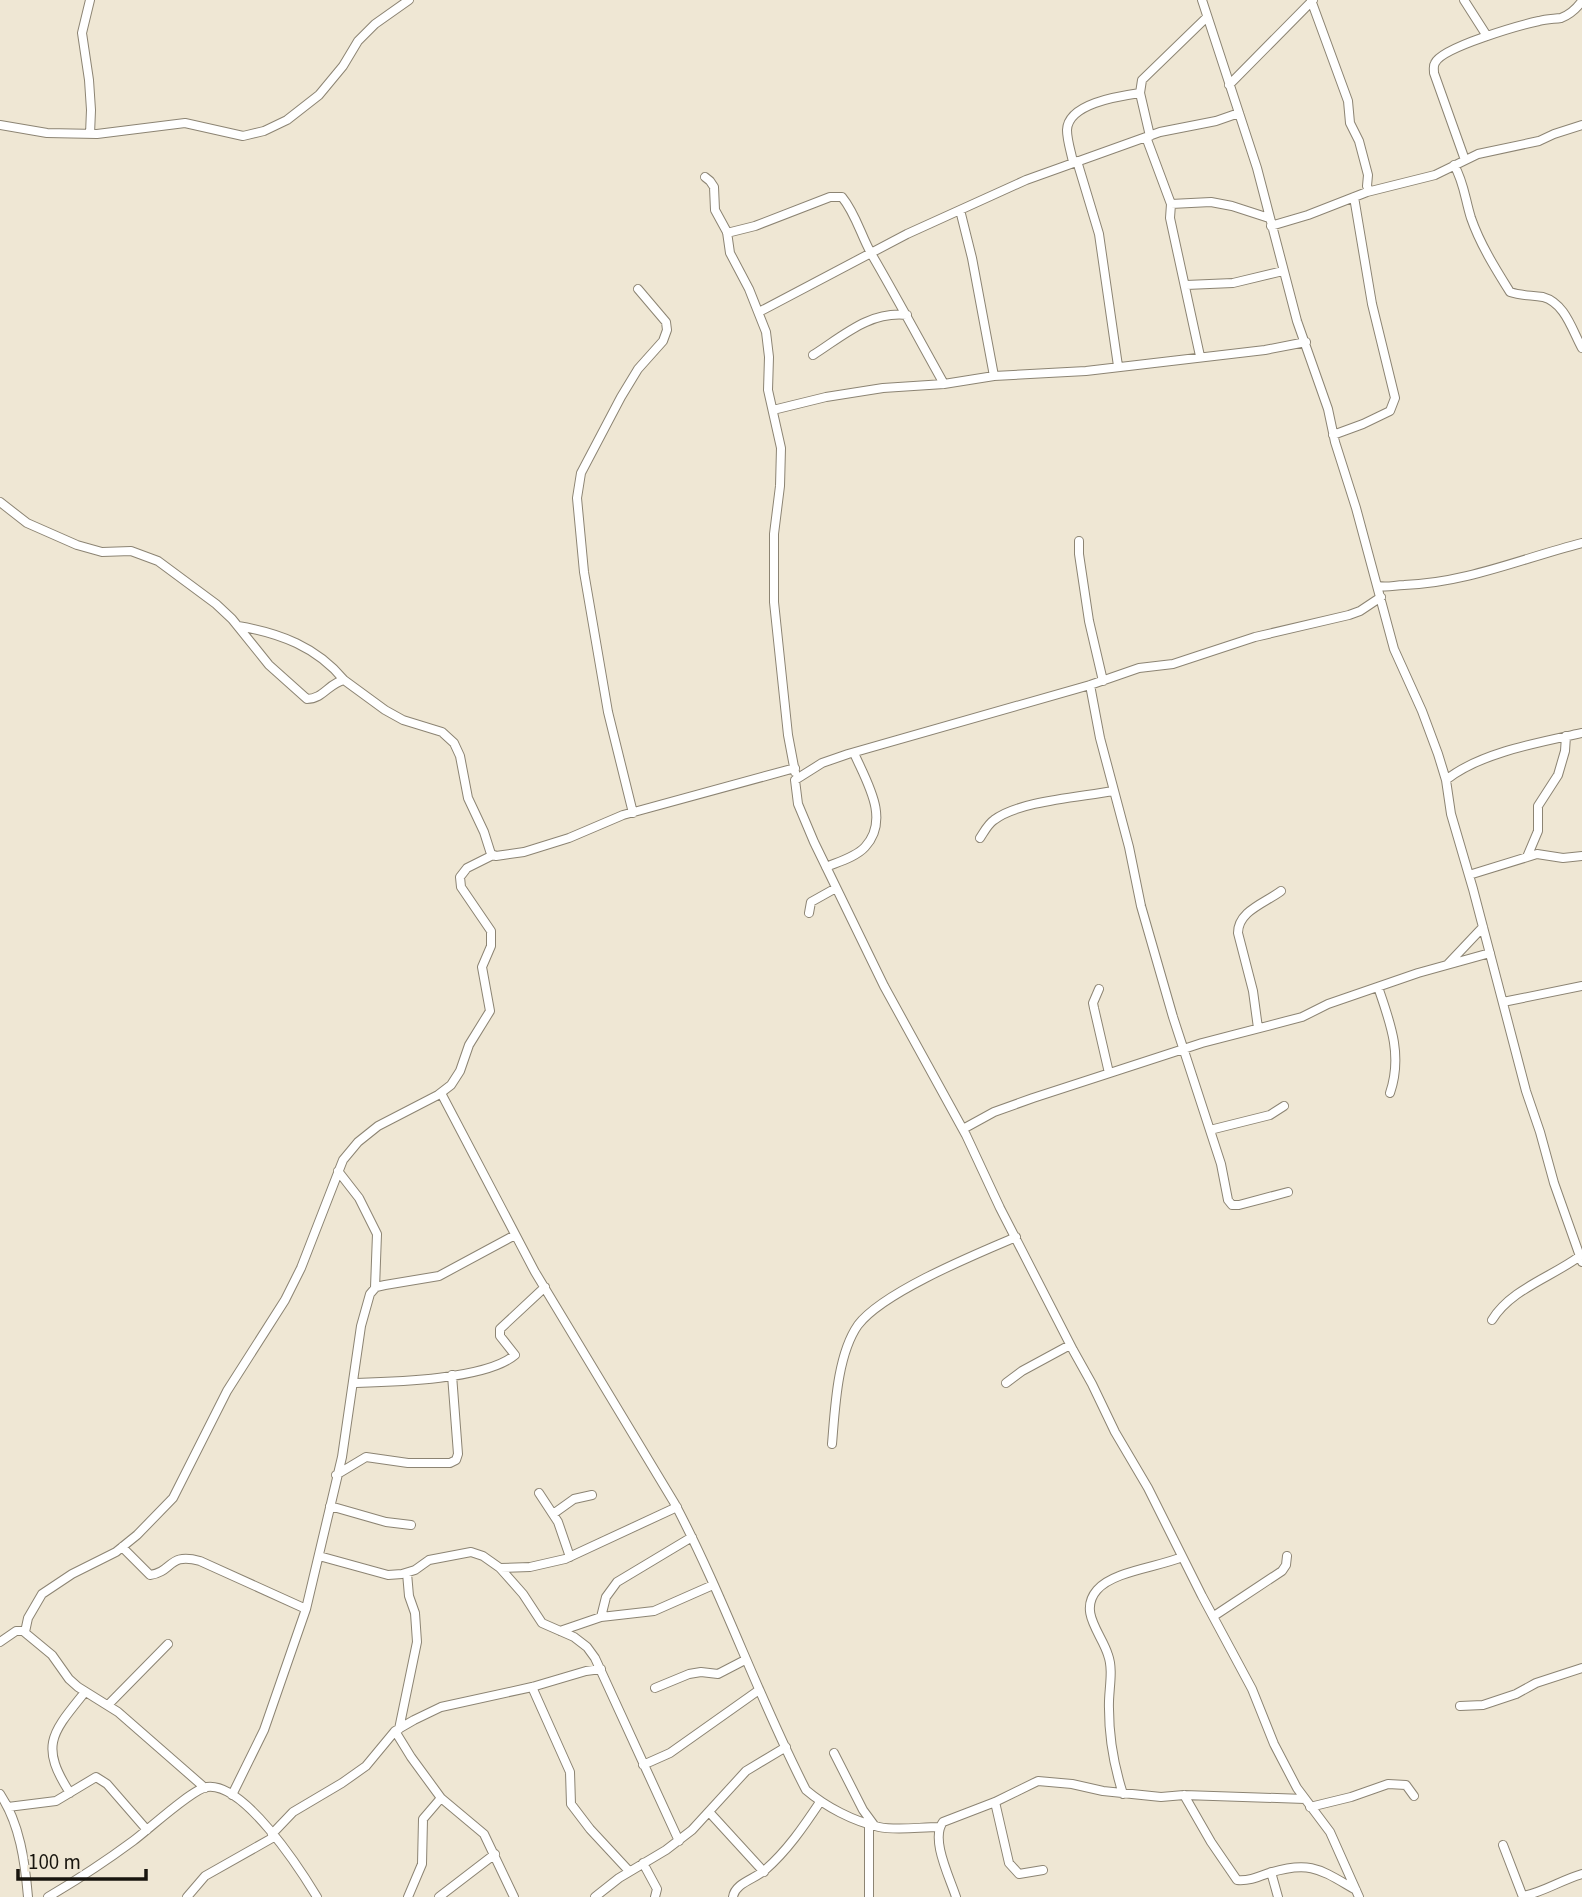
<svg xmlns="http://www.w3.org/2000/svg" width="1582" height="1897" viewBox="0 0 1582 1897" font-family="'Source Sans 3',sans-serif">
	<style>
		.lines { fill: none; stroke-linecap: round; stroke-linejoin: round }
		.street-casing { stroke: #8c8473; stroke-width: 10 }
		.street { stroke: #fff; stroke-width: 8 }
	</style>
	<rect width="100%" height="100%" fill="#efe7d4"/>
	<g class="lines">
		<g class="street-casing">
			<path id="street" d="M90 0 82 33 89 80 91 110 90 134
				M1202 0 1257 168 1297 321 1328 409 1335 442 1356 508 1394 649 1422 711 1438 754 1446 780 1451 814 1473 889 1526 1091 1540 1132 1554 1183 1582 1262
				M1311 0 1348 101 1350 123 1359 141 1368 175 1367 186 1369 191
				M1464 0 1487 36
				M1229 85 1313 0
				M0 125 47 133 97 134 185 123 243 136 264 131 287 120 319 95 343 66 358 41 375 24 409 0
				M1150 136 1140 93 1142 80 1207 17
				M1146 137 1171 204 1211 202 1232 206 1269 218
				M1465 160 1434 73C1434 69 1433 66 1435 63 1442 47 1521 25 1539 21 1546 19 1554 19 1561 18 1569 15 1577 8 1582 1
				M1077 161 1099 234 1118 366
				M1073 162C1071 152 1067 140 1067 130 1068 103 1120 96 1140 93
				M1454 165C1464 182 1465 199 1471 218 1480 244 1495 268 1510 292 1522 296 1531 295 1543 297 1565 303 1572 330 1582 348
				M705 177 710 181 714 187 715 210 727 232 730 253 749 289 766 332 769 357 768 390 781 448 780 486 774 534V602L788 735 795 772
				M1171 204 1170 218 1200 356
				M960 210 972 258 994 376
				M1271 226 1308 215 1367 192 1435 175 1478 154 1539 141 1554 134 1582 125
				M727 233 755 226 830 197H842C856 214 861 236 872 255 897 298 920 341 944 384
				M1186 285 1233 283 1283 271
				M759 312 907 234 1026 180 1160 132 1216 121 1239 113
				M813 355C843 336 869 311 907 315
				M773 410 826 397 883 388 944 384 994 376 1086 371 1265 350 1306 342
				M1333 435 1363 424 1390 411 1395 398 1372 304 1354 197
				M0 502 27 523 77 545 102 552 131 551 158 561 216 604 232 619 269 665 307 699C323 699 329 683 344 680L385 710 403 720 442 732 454 743 460 756 468 798 484 832 491 854 496 856 524 852 569 838 623 815 795 768
				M1079 541V554L1089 621 1103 681
				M1378 586C1388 588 1395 585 1404 585 1466 583 1523 558 1582 543
				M238 626C280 633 317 647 344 680
				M1090 685 1100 738 1129 847 1141 906 1173 1017 1221 1164 1228 1200 1232 1205H1239L1288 1192
				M1446 780C1479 753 1540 742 1582 733
				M633 813 608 712 584 572 577 498 581 473 621 397 638 369 663 341 667 330 666 322 638 289
				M980 838C984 832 988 824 994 820 1018 801 1082 797 1113 791
				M1527 857 1538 831V806L1558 775 1565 751 1566 736
				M826 867C838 862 856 857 865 847 891 819 866 781 854 753
				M1469 875 1537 854 1563 858 1582 856
				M809 913 811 902 836 888
				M1448 964 1483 927
				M1378 987C1390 1022 1403 1055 1390 1093
				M1099 989 1093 1003 1094 1008 1109 1073
				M1503 1002 1582 986
				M1258 1028 1253 991 1238 933C1238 911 1265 903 1281 891
				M441 1093 535 1272 675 1504C724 1597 758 1697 806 1790 826 1807 853 1821 879 1827 897 1831 920 1827 939 1827
				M963 1129 994 1112 1033 1098 1202 1043 1302 1017 1328 1004 1418 973 1490 953
				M1210 1130 1270 1115 1284 1106
				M338 1171 359 1198 377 1234 375 1288
				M1492 1320C1511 1289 1552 1277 1580 1256
				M354 1383C392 1382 486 1380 515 1355L500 1336V1329L545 1287
				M1006 1383 1022 1371 1070 1345
				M832 1444C835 1409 837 1355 858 1325 883 1292 976 1254 1016 1237
				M336 1475 366 1457 408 1463H450L456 1460 458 1454 452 1375
				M539 1493 558 1522 570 1557
				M330 1506 386 1522 411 1525
				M553 1514 574 1499 592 1495
				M122 1547 150 1575C173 1572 168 1552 200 1561L306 1609
				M319 1556 388 1575 402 1574 415 1570 429 1560 471 1552 483 1556 500 1568 530 1567 565 1559 677 1507
				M500 1568 523 1594 542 1623 574 1637 587 1647 595 1658 679 1841
				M1214 1616 1282 1571 1286 1565 1287 1556
				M601 1617 606 1597 617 1582 692 1537
				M560 1631 601 1617 654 1611 713 1585
				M25 1632 28 1618 42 1594 72 1574 116 1552 137 1535 173 1498 227 1391 285 1300 301 1268 343 1160 358 1142 378 1126 438 1095 451 1085 460 1071 469 1045 490 1011 482 967 491 946V931L461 887 460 877 467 868 493 855
				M0 1642 16 1631H23L52 1655 69 1679 78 1687 118 1712 205 1788
				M532 1687 570 1772 571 1804 590 1829 629 1871
				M655 1688 689 1674 701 1672 718 1674 745 1660
				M108 1705 168 1644
				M1460 1706 1483 1705 1516 1694 1536 1683 1582 1668
				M399 1729 417 1642 415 1613 409 1596 407 1573
				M395 1731 411 1757 441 1798 484 1834 514 1897
				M834 1753 863 1810 874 1825
				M643 1765 670 1753 759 1690
				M70 1793C39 1745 52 1733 85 1692
				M0 1794C20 1824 25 1862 28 1897
				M1123 1794C1114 1766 1109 1738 1109 1709 1108 1692 1114 1671 1108 1655 1102 1634 1078 1612 1097 1590 1113 1571 1159 1567 1182 1557
				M232 1795 264 1730 306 1609 342 1457 361 1326 370 1294 376 1287 385 1285 439 1276 515 1235
				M1184 1795 1211 1842 1237 1880C1249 1881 1258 1877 1269 1873 1311 1860 1321 1870 1356 1890
				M995 1802 1009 1863 1019 1874 1043 1870
				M8 1807 56 1801 96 1777 107 1784 147 1830
				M1310 1807 1351 1797 1388 1784 1406 1785 1414 1796
				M710 1813 764 1872
				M869 1823V1897
				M272 1834 293 1812 342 1783 366 1766 395 1731 414 1720 441 1707 532 1687 586 1671 601 1669
				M1503 1845 1523 1897
				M643 1863 657 1889 655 1897
				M1271 1872 1278 1897
				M1523 1896C1544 1892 1561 1880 1582 1874
				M48 1897C77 1880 106 1861 133 1841 148 1830 192 1789 207 1787 244 1782 300 1869 317 1897
				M187 1897 205 1876 274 1837
				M408 1897 422 1864 423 1819 441 1798
				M439 1897 495 1854
				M595 1897 619 1878 666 1850 692 1830 746 1771 786 1747
				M733 1897C735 1883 755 1879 765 1870 787 1851 804 1826 820 1802
				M956 1897C950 1878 930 1839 943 1822L995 1802 1038 1781 1072 1784 1103 1791 1161 1797 1184 1795 1305 1799
				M1359 1897 1330 1832 1297 1788 1274 1744 1252 1689 1202 1596 1148 1488 1115 1432 1092 1384 1073 1350 1000 1208 966 1135 884 986 814 842 798 804 795 780 822 763 848 754 1090 685 1139 668 1173 664 1255 637 1349 615 1360 611 1381 597"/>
		</g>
		<use href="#street" class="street"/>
	</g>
	<path d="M18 1869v10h128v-10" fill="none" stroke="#18150e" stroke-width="3.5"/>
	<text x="28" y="1869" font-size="21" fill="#18150e" stroke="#efe7d4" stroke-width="5" paint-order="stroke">100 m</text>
</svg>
